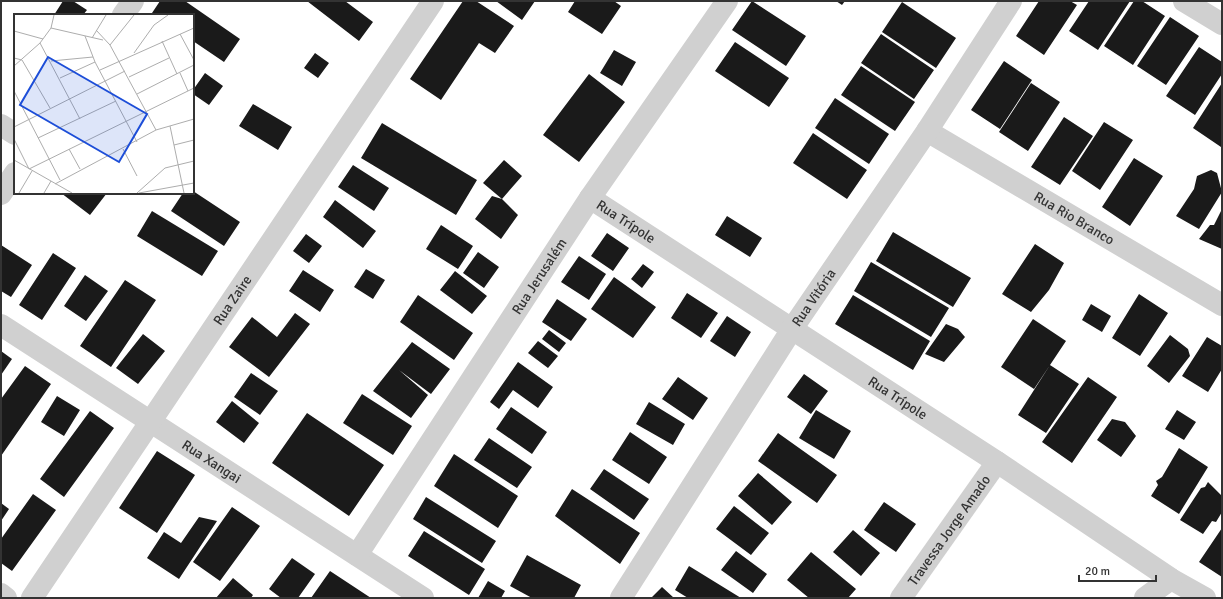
<svg xmlns="http://www.w3.org/2000/svg" width="1223" height="599" viewBox="0 0 1223 599" font-family="Signika,sans-serif">
	<style>
		.building { fill: #1a1a1a }
		.lines { fill: none; stroke-linecap: round; stroke-linejoin: round }
		.minor { stroke: #d0d0d0; stroke-width: 22 }
		.labels { text-anchor: middle; dominant-baseline: central; stroke-width: 4; stroke-linejoin: round; paint-order: stroke }
		.street-label { font-size: 14px; fill: #333; stroke: #fff }
		.inset-road { fill: none; stroke: #adadad; stroke-width: 1 }
		.view { fill: #1d4ed8; fill-opacity: 0.15; stroke: #1d4ed8; stroke-width: 2 }
		.inset-edge { fill: none; stroke: #333; stroke-width: 2 }
	</style>
	<rect width="100%" height="100%" fill="#fff"/>
	<path class="building" d="M63 1H73L87 10 83 15H54Z
		M160 1H185L240 39 224 62 193 41V15H155L152 13Z
		M307 1H345L373 22 359 41Z
		M463 1H476L514 26 495 53 479 43 441 100 410 79Z
		M496 1H535L522 20Z
		M575 1H614L621 6 602 34 568 12Z
		M752 1 806 36 786 66 732 30Z
		M836 1H845L842 5Z
		M1039 1H1070L1077 5 1044 55 1016 36Z
		M1089 1H1130L1098 50 1069 31Z
		M1134 1H1142L1165 16 1133 65 1104 46Z
		M902 2 956 38 936 68 882 32Z
		M1170 17 1199 36 1166 85 1137 66Z
		M881 34 934 70 914 99 861 63Z
		M735 42 789 78 769 107 715 71Z
		M1199 47 1222 62V74L1195 115 1166 96Z
		M614 50 636 62 622 86 600 73Z
		M315 53 329 63 318 78 304 68Z
		M1004 61 1032 80 1000 129 971 110Z
		M861 66 915 102 895 131 841 95Z
		M205 73 223 86 209 105 193 94V90Z
		M589 74 625 102 579 162 543 135Z
		M1031 83 1060 102 1028 151 999 132Z
		M1222 83V145L1221 147 1193 128Z
		M835 98 889 134 869 164 815 128Z
		M253 104 292 127 278 150 239 126Z
		M1064 117 1093 136 1060 185 1031 167Z
		M1104 122 1133 140 1100 190 1072 171Z
		M382 123 477 180 456 215 361 158Z
		M813 133 867 170 847 199 793 163Z
		M1134 158 1163 176 1130 226 1102 207Z
		M504 160 522 176 502 199 483 183Z
		M353 165 389 188 374 211 338 187Z
		M1211 170 1217 173 1222 192 1199 229 1176 216 1194 189 1197 176Z
		M193 191 240 222 224 246 171 211 183 193H193Z
		M61 193H107L90 215Z
		M492 196 502 199 518 215 501 239 475 219Z
		M335 200 376 231 363 248 323 217Z
		M1222 209V249L1199 239 1210 225H1214Z
		M152 211 218 251 202 276 137 236Z
		M727 216 762 238 750 257 715 235Z
		M441 225 473 246 458 269 426 249Z
		M893 232 971 278 953 307 876 261Z
		M607 233 629 248 613 271 591 256Z
		M306 234 322 246 309 263 293 251Z
		M1035 244 1064 263 1049 290 1031 312 1002 294Z
		M1 245 32 265 11 297 1 291Z
		M478 252 499 267 484 288 463 273Z
		M53 253 76 268 42 320 19 305Z
		M579 256 606 274 589 300 561 282Z
		M871 262 949 308 931 337 854 291Z
		M643 264 654 272 642 288 631 279Z
		M366 269 385 280 373 299 354 287Z
		M303 270 334 290 320 312 289 291Z
		M455 271 487 296 472 314 440 290Z
		M85 275 108 291 86 321 64 306Z
		M614 277 656 307 633 338 591 309Z
		M125 280 156 300 111 367 80 346Z
		M687 293 718 313 701 338 671 318Z
		M1139 294 1168 313 1140 356 1112 338Z
		M418 295 473 333 454 360 400 322Z
		M853 295 930 341 913 370 835 324Z
		M557 299 587 319 571 341 542 322Z
		M1091 304 1111 316 1102 332 1082 320Z
		M295 313 310 324 269 377 229 347 252 317 277 337Z
		M727 316 751 332 735 357 710 341Z
		M1033 319 1066 341 1034 389 1001 367Z
		M946 324 958 329 965 337 944 362 925 354Z
		M549 330 566 343 559 352 542 339Z
		M143 334 165 351 138 384 116 368Z
		M1170 335 1188 349 1190 356 1169 383 1147 366Z
		M1207 337 1222 346V369L1208 392 1182 376Z
		M538 341 558 356 548 368 528 353Z
		M412 342 450 369 431 394 399 370 428 395 411 418 373 391Z
		M1 351 12 359 1 375Z
		M518 362 553 387 538 408 513 390 499 409 490 402Z
		M1050 365 1079 384 1046 433 1018 415Z
		M25 366 51 384 1 456V399Z
		M251 373 278 391 260 415 234 397Z
		M804 374 828 391 811 414 787 397Z
		M678 377 708 398 693 420 662 399Z
		M1088 377 1117 397 1072 463 1042 442Z
		M362 394 412 426 393 455 343 423Z
		M57 396 80 410 64 436 41 422Z
		M232 401 259 423 244 443 216 422Z
		M649 402 685 424 673 445 636 424Z
		M511 407 547 432 532 454 496 429Z
		M816 410 851 431 834 459 799 438Z
		M1177 410 1196 422 1184 440 1165 429Z
		M90 411 114 428 64 497 40 479Z
		M307 413 384 465 349 516 272 463Z
		M1112 419 1125 422 1136 436 1121 457 1097 440Z
		M630 432 667 457 649 484 612 460Z
		M778 433 837 475 817 503 758 461Z
		M489 438 532 467 517 488 474 460Z
		M1179 448 1208 467 1179 514 1151 496 1158 485 1156 481 1162 477Z
		M157 451 195 475 157 533 119 508Z
		M454 454 518 496 498 528 434 486Z
		M604 469 649 499 634 520 590 489Z
		M758 473 792 502 772 525 738 496Z
		M1208 482 1222 496V512L1216 522 1212 521 1203 534 1180 520 1201 488 1205 487Z
		M572 489 640 533 620 564 555 516Z
		M33 494 56 510 12 571 1 563V539Z
		M426 497 496 541 482 563 413 519Z
		M884 502 916 524 896 552 864 530Z
		M1 503 9 509 1 521Z
		M734 506 769 533 751 555 716 529Z
		M232 507 260 526 220 581 193 562Z
		M199 517 217 521 179 579 147 558 164 532 181 543Z
		M1222 528V577L1199 562Z
		M853 530 880 553 861 576 833 552Z
		M424 531 485 569 469 595 408 556Z
		M736 551 767 574 753 593 721 570Z
		M811 552 856 589 848 598H809L787 580Z
		M527 555 581 585 574 598H532L510 586Z
		M292 558 315 574 298 598H281L269 589Z
		M689 566 741 598H688L675 590Z
		M330 571 371 598H311Z
		M233 578 253 595 251 598H216Z
		M488 581 505 591 501 598H478Z
		M662 587 674 598H651Z"/>
	<g class="lines">
		<g class="minor">
			<path d="M1184 1 1222 24"/>
			<path d="M123 15 133 1"/>
			<path d="M1 125 15 134"/>
			<path id="s1" d="M927 131 1222 305"/>
			<path d="M1 194 15 173"/>
			<path id="s2" d="M590 198 997 462 1171 579 1205 598"/>
			<path id="s3" d="M1 325 423 598"/>
			<path id="s4" d="M357 555 590 198 727 1"/>
			<path d="M1 594 6 598"/>
			<path id="s5" d="M32 598 433 1"/>
			<path id="s6" d="M621 598 792 329 927 131 1011 1"/>
			<path id="s7" d="M901 598 997 462"/>
			<path d="M1145 598 1171 579"/>
		</g>
	</g>
	<g class="labels">
		<g class="street-label">
			<text stroke="none"><textPath href="#s1" startOffset="171">Rua Rio Branco</textPath></text>
			<text stroke="none"><textPath href="#s2" startOffset="43">Rua Trípole</textPath></text>
			<text stroke="none"><textPath href="#s4" startOffset="333">Rua Jerusalém</textPath></text>
			<text stroke="none"><textPath href="#s6" startOffset="357">Rua Vitória</textPath></text>
			<text stroke="none"><textPath href="#s5" startOffset="359">Rua Zaire</textPath></text>
			<text stroke="none"><textPath href="#s2" startOffset="367">Rua Trípole</textPath></text>
			<text stroke="none"><textPath href="#s3" startOffset="251">Rua Xangai</textPath></text>
			<text stroke="none"><textPath href="#s7" startOffset="83">Travessa Jorge Amado</textPath></text>
		</g>
	</g>
	<g transform="translate(14 14)">
		<rect width="180" height="180" fill="#fff"/>
		<path class="inset-road" d="M37 14 89 26M82 16 96 31 142 116M0 17 29 25M166 20 180 46M71 22 81 48 123 128M78 24 92 1M148 27 163 60M26 29 66 105M96 31 120 1M120 39 140 11 154 1M0 44 8 46 36 94M37 47 79 43M0 52 26 29 37 14 40 1M86 56 180 14M166 59 174 77M115 63 155 44M46 64 81 48M0 77 46 166M123 80 180 51M156 112 170 179M0 113 111 57M24 124 102 87M0 125 15 155 180 74M160 131 180 126M55 135 66 155M109 135 123 162M0 146 58 179M41 170 142 116 180 105M5 179 18 157M30 179 37 167M123 179 151 154 180 147M125 179 180 169"/>
		<path class="view" d="M34 43 133 100 105 148 6 91Z"/>
		<rect width="180" height="180" class="inset-edge"/>
	</g>
	<rect width="1223" height="599" fill="none" stroke="#333333" stroke-width="4"/>
	<path d="M1079 575v6h77v-6" fill="none" stroke="#333333" stroke-width="2"/>
	<text x="1085" y="575" font-size="12" fill="#333333" stroke="#ffffff" stroke-width="3" paint-order="stroke">20 m</text>
</svg>
